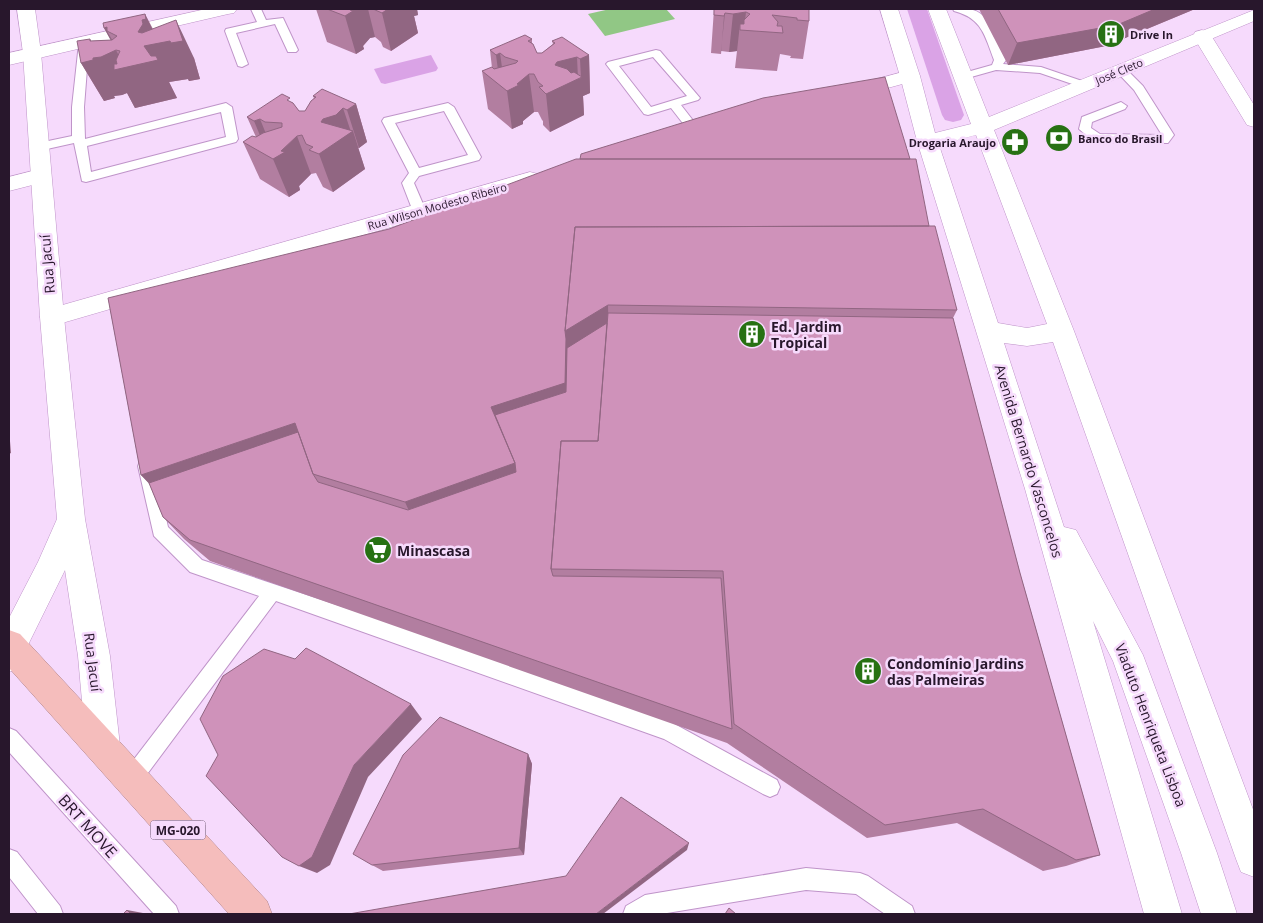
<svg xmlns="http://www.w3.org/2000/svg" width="1263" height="923" viewBox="0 0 1263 923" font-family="'Open Sans',sans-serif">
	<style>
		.green { fill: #91c785 }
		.water { fill: #daa3e6 }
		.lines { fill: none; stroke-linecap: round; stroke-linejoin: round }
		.canal { fill: #daa3e6; fill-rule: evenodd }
		.lane-casing { stroke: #bf94c9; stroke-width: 2 }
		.street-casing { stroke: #bf94c9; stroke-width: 1 }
		.secondary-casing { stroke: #bf94c9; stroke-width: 1 }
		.highway-casing { stroke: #ad838a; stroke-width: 1 }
		.lane { fill: #fff; fill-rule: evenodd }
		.street { fill: #fff; fill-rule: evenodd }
		.secondary { fill: #fff; fill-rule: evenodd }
		.highway { fill: #f5bdbc; fill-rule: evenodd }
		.wall { fill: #b27ea0 }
		.shaded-wall { fill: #916682 }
		.building { fill: #cf92ba; stroke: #916682 }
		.labels { text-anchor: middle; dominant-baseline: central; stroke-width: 5; stroke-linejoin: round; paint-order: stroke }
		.far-poi-label { font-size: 11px; font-weight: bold; fill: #28172c; stroke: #f6dafc; text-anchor: start }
		.far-street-label { font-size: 11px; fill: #28172c; stroke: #f6dafc }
		.shield { fill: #f6dafc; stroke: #66526a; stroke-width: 1 }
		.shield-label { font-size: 12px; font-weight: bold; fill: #28172c }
		.street-label { font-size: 14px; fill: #28172c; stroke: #f6dafc }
		.poi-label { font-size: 14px; font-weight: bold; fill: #28172c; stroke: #f6dafc; text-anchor: start }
		.near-street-label { font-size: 16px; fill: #28172c; stroke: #f6dafc }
	</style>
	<rect width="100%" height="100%" fill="#f6dafc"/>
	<path class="green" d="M610 9H666L675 19 605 36 588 14Z"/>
	<path class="water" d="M431 55 438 68 436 71 385 84 381 83 374 69Z"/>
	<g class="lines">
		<path class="canal" d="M907 9H927L964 115 961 120 953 122 945 120 942 115Z"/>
		<g class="lane-casing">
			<path id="lane" d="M251 9H261L266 20 283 18 298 50 296 52H288L275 24 236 33 248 64 242 67 238 66 225 31 226 29 257 22Z
				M953 9C958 9 964 8 969 9 991 12 999 43 1006 60L1003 64 1041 67 1088 83 1090 85 1084 88 1040 73 996 70 964 79 960 78 958 76 960 74 992 65 994 60C985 36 982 18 954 11Z
				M84 40 89 43 84 107 85 139 226 103 232 107 238 139 236 142 86 182 82 181 74 143 38 151 32 147 34 144 72 136V107L79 43ZM221 112 226 137 91 172 87 146Z
				M656 50 660 51 700 98 698 100 681 105 702 132 700 135H692L671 108 648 115 644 114 606 64 608 62ZM653 57 687 96 651 107 619 66Z
				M1121 67 1125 68 1143 86 1174 135 1168 143 1097 142 1093 141 1079 129 1082 117 1121 102 1127 106 1125 109 1092 122 1091 128 1100 134 1162 135 1134 90 1115 70Z
				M448 103 454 107 481 157 479 160 419 176 414 183 426 211 424 214H414L402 183 409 173 382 121 384 118ZM444 111 468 155 419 168 395 123Z
				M146 459 152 461 154 466 168 527 202 560 414 631 669 721 777 780 780 787 777 794 770 797 763 794 664 739 276 601 139 785 132 788 125 785 122 778 125 771 259 596 190 572 154 536 138 466 140 461Z
				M9 728 16 731 176 906 179 914H154L9 752Z
				M9 849 17 852 60 906 63 914H38L9 877Z
				M806 868 860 873 868 876 912 906 915 914H885L856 894 806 890 661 914H623L626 906 645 895Z"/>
		</g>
		<g class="street-casing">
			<path id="street" d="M206 9H237L234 13 228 14 9 65V53Z
				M1202 30 1209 32 1254 105V127L1247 125 1193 36 1195 32Z
				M910 70 917 72 920 76 917 80 851 98 844 96 841 92 844 88Z
				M40 169 48 171 51 176 48 181 9 191V177Z
				M530 172 538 174 541 179 538 184 52 326 43 323 40 317 43 311 52 308Z"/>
		</g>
		<g class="secondary-casing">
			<path id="secondary" d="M17 9H35L41 53 64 317 85 519 110 656 120 746 115 758 103 763 91 758 86 746 78 656 65 570 26 649 25 657 20 668 9 672V618L38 562 57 519 40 317 23 53Z
				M880 9H898L920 76 935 133 971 124 928 9H946L989 117 1254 10V21L994 130 1074 331 1254 812V877L1241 872 1236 859 1053 342 1027 346 1004 343 1064 527 1076 530 1143 655 1217 853 1237 914H1201L1181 853 1113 661 1093 621 1182 914H1144L1025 489 917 141 900 76ZM976 135 1047 324 1027 328 998 323 939 145Z"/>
		</g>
		<g class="highway-casing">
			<path id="highway" d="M9 630 20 634 267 901 272 914H229L9 668Z"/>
		</g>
		<use href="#lane" class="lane"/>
		<use href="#street" class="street"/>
		<use href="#secondary" class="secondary"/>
		<use href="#highway" class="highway"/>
	</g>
	<path class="wall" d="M316 9H417L418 15 414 16 418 33 391 51 383 47 381 42 375 37 370 38 363 46 364 49 356 54 327 42Z
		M714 9H809V21L803 59 790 58 791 56 780 54 777 71 735 68 737 51 729 52 721 51V54L711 53Z
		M979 9H1195L1106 46 1008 65Z
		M145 14 153 29 194 58 200 79 189 81 188 79 169 82 177 98 135 108 127 93 122 95 114 96 115 98 104 101 81 63 91 41 111 40 104 28Z
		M532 39V44L537 53H542L553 44 552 41 589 55 590 93 583 96 584 115 550 132 543 125V121L542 120 538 112H534L523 121V124L512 129 488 109 482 71 492 68 490 50Z
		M313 96 356 104 367 142 359 148H358L365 169 333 192 323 187 316 173 311 174 299 186 300 190 289 197 260 179 243 142 256 137 247 117 292 102 299 111H305L314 98Z
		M929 226 957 310 953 318 1020 573 1100 855 1066 866 1043 871 957 823 867 838 727 743 210 561 184 539 163 517 149 483 141 475 108 298Z
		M528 754 532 764 524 855 383 871 372 865Z"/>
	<path class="shaded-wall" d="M351 9H368L375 37 370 38 363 46 364 49 356 54 345 16Z
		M386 9H417L418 15 414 16 418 33 391 51 382 13Z
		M1155 9H1195L1106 46 1008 65 1017 43Z
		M746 12 744 30 740 24 737 51 729 52 733 14Z
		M725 13 721 51V54L724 16Z
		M145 14 159 43 176 20 194 58 200 79 189 81 188 79 169 82 177 98 135 108 127 93 122 95 114 96 115 98 104 101 81 63 90 41V39L100 57 116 50 125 68 138 32 142 20Z
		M107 27V31L118 50H116L104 28Z
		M500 53 505 89 500 85 496 55Z
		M589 55 590 93 583 96 584 115 550 132 546 94 555 65 557 62 577 57 578 79 581 78 580 59Z
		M529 74 534 112 523 121V124L512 129 507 91Z
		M356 104 367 142 359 148 347 110Z
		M343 108 351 132 353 131 365 169 333 192 319 154 321 122 323 119Z
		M260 119 275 156 269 157 254 121Z
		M297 136 311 174 299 186 300 190 289 197 273 159Z
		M608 305 609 348 569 417 503 439 491 407 565 331Z
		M295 423 309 457 170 506 141 475Z
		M9 429 11 453 9 454Z
		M515 463 521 495 418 531 405 502Z
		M411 704 422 719 368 777 330 865 317 873 299 866 354 765Z
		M528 754 532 764 524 855 519 848Z
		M689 843 687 850 603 914H596Z
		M127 910 143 913 144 914H131Z"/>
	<path class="building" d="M327 9H351L350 10 353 11 345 16Z
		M373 9H388L382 13Z
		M714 9H809V21L797 20V18L772 15 778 22 777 26H782L783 33 740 30V24H744V20L750 14 746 12 733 14 725 13 724 16 714 15Z
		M998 9H1155L1117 25 1017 43Z
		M145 14 146 19 142 20 143 24 138 32 142 33 176 20 183 41 171 43 170 41 144 46 151 56H156L158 60 114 70V64H117L116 60 120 51 116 50 101 57 93 58V60L81 63 77 41 90 39V41L112 40 117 36 107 31V27L104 28 103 23Z
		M525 35 532 39 528 41 533 44 537 53H542L555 43 552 41 562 37 589 55 580 59 577 57 557 62 555 65 567 69 571 73 574 72 582 77 546 94 539 87 543 86 538 82 534 74H529L517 84 519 85 507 91 482 71 492 67 494 69 516 63 518 61 505 57 500 53 496 55 490 50Z
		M885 77 910 159H580L581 154 763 98Z
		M322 89 356 104 347 110 343 108 336 115 323 119 321 122 353 131 319 154 309 150 313 147 306 144 302 135 297 136 281 151 285 152 273 159 243 142 252 136 256 137 263 133 282 127V123L265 122 260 119 254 121 247 117 282 94 290 98 287 100 293 103 299 111H305L311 101 316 97 313 96Z
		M576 159H916L929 226 575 227 565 331 566 339 565 383 491 407 515 463 405 502 313 474 295 423 141 475 108 298 389 229Z
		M935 226 957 310 608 305 565 331 575 227Z
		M608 313 953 318 1020 573 1100 855 1076 860 983 809 885 825 734 724 723 571 551 569 561 441H598Z
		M607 323 598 441H561L551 569 553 576 721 578 732 729 190 540 163 517 149 483 298 432 313 474 318 482 408 510 516 472 515 463 495 415 566 392 567 348Z
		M306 648 411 704 354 765 312 857 299 866 282 857 206 776 218 755 200 719 223 676 264 649 295 659Z
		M440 717 528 754 519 848 372 865 353 854 403 755Z
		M621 797 689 843 596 914H349L566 876Z
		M729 908 736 914H725Z
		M127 910 131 914H123Z"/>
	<defs>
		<g id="building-disc" transform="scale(1.4375)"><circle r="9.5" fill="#277113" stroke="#f6dafc"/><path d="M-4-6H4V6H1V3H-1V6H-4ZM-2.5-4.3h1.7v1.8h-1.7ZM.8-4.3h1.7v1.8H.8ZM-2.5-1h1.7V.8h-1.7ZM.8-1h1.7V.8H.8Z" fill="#fff"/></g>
		<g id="bank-disc" transform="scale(1.4375)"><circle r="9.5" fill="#277113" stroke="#f6dafc"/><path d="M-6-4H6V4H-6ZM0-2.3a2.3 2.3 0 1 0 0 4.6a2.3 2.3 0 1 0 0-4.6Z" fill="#fff"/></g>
		<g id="pharmacy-disc" transform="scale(1.4375)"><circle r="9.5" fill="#277113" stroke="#f6dafc"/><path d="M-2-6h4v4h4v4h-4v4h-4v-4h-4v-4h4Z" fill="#fff"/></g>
		<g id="supermarket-disc" transform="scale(1.4375)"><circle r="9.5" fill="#277113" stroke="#f6dafc"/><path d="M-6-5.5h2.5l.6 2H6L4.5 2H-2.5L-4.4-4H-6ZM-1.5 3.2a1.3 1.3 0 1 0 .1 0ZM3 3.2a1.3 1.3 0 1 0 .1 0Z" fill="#fff"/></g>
	</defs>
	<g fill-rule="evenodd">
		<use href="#building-disc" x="1111" y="34"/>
		<use href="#bank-disc" x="1059" y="138"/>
		<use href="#pharmacy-disc" x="1015" y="142"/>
		<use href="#building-disc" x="752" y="334"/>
		<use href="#supermarket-disc" x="378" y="550"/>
		<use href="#building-disc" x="868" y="671"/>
	</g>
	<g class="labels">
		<g class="far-poi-label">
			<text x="1130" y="34">Drive In</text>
			<text x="1078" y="138">Banco do Brasil</text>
			<text x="996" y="142" text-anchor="end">Drogaria Araujo</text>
		</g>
		<g class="far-street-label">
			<text transform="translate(1119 71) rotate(-23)">José Cleto</text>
			<text transform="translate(437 206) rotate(-16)">Rua Wilson Modesto Ribeiro</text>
		</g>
		<rect class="shield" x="150.5" y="820.5" width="55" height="19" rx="4"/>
		<g class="shield-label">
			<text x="178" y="830">MG-020</text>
		</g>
		<g class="street-label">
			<text transform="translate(47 264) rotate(-95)">Rua Jacuí</text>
			<text transform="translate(1029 461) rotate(73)">Avenida Bernardo Vasconcelos</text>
			<text transform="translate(93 662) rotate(83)">Rua Jacuí</text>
			<text transform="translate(1151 725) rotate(69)">Viaduto Henriqueta Lisboa</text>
		</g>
		<g class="poi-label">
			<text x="771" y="326">Ed. Jardim<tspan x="771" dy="16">Tropical</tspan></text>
			<text x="397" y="550">Minascasa</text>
			<text x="887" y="663">Condomínio Jardins<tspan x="887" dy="16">das Palmeiras</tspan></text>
		</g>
		<g class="near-street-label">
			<text transform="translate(88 826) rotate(48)">BRT MOVE</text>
		</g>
	</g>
	<rect width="1263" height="923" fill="none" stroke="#28172c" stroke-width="20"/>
</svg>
